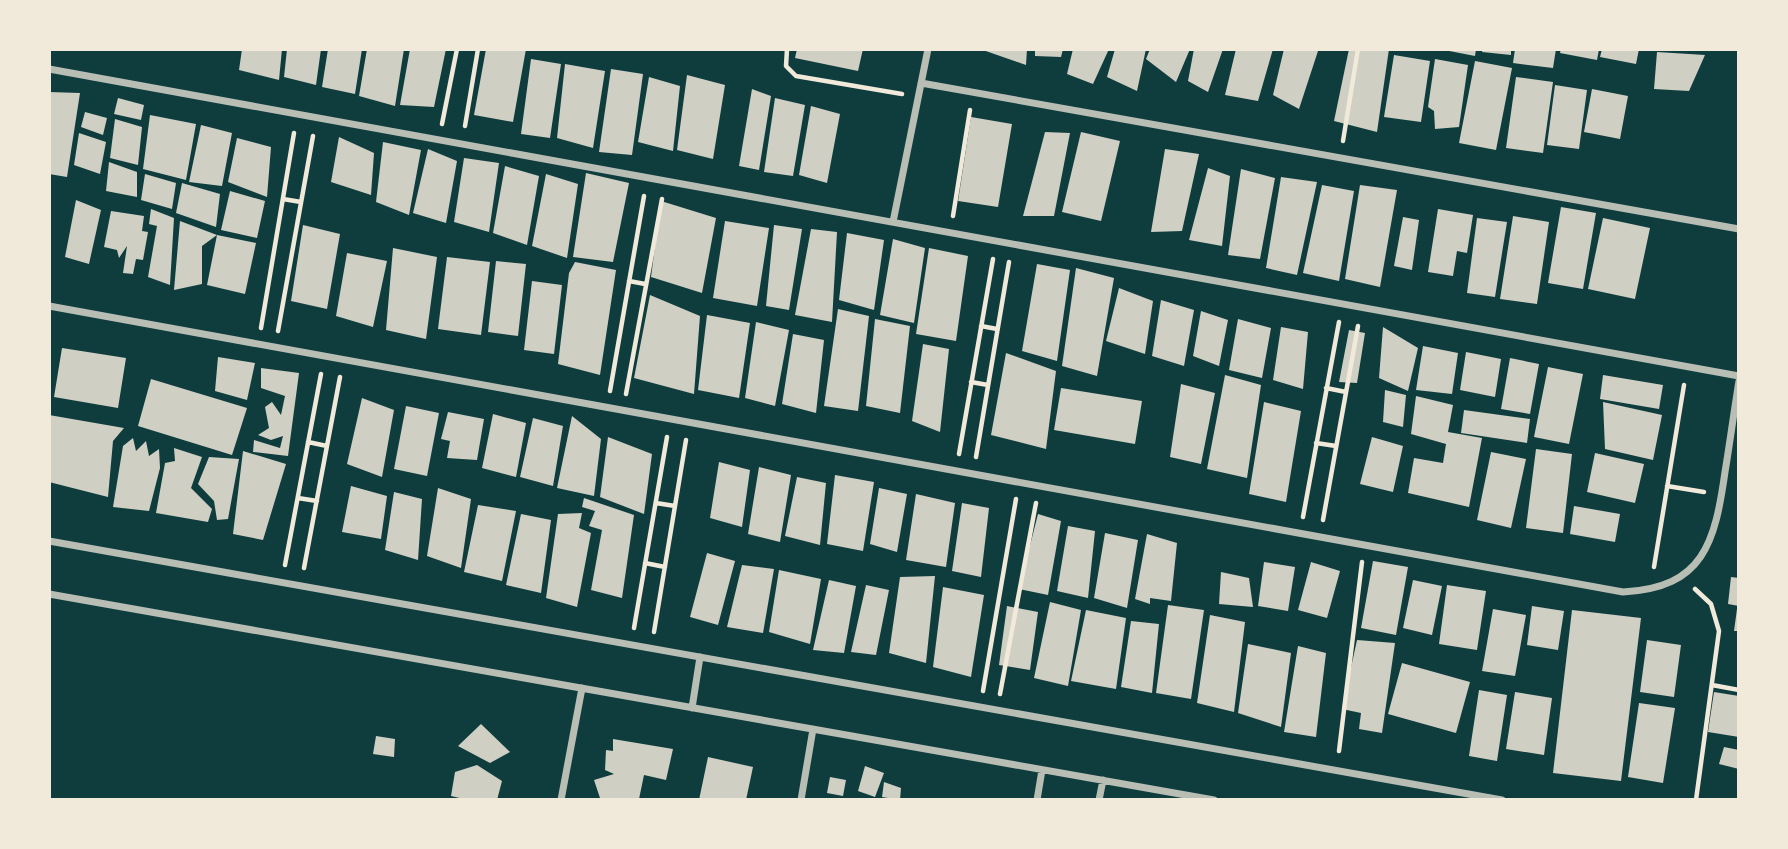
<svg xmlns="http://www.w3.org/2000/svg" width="1788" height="849" viewBox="0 0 1788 849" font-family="'DM Sans',sans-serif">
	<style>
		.building { fill: #cfcfc3 }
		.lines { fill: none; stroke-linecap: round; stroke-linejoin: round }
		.path { stroke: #f1e9da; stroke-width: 4.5 }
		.minor { stroke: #b8beb3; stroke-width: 7 }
	</style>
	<rect width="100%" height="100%" fill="#0f3d3e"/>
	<path class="building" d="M242 49H282L279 80 239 70Z
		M287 49H321L316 85 284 77Z
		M328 49H362L355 94 322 87Z
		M367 49H404L395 106 359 96Z
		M410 49H446L434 107 400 105Z
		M486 49H526L513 122 474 115Z
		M797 49H863L858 71 795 58Z
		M981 49H1027L1026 65 980 49Z
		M1035 49H1063L1061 57 1035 56Z
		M1073 49H1109L1093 84 1067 74Z
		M1115 49H1146L1137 91 1107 77Z
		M1150 49H1190L1176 82 1146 59Z
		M1194 49H1223L1208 92 1188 81Z
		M1236 49H1273L1258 101 1225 95Z
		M1284 49 1318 51 1299 109 1273 95Z
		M1349 49H1389L1377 132 1334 121Z
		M1439 49H1476L1475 56Z
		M1483 49H1511V55L1482 52Z
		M1515 49H1556L1553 68 1513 63Z
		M1561 49H1599L1597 60 1560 53Z
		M1602 49H1639L1636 64 1600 57Z
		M1657 52 1705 55 1689 91 1654 89Z
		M1394 55 1430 61 1421 122 1384 117Z
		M531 59 561 64 550 138 521 134Z
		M1435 59 1468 65 1459 127 1435 129 1434 111 1428 107Z
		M1475 61 1512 68 1496 150 1459 143Z
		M565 64 605 71 593 148 557 138Z
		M611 69 643 74 632 155 599 152Z
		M687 75 725 85 713 159 677 150Z
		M649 77 680 86 673 151 638 142Z
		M1516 77 1553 82 1543 153 1506 148Z
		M1555 85 1587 90 1579 149 1547 145Z
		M752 89 771 96 759 170 739 166Z
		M1592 89 1628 96 1620 139 1584 132Z
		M49 92 80 93 67 177 49 174Z
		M118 98 144 105 141 120 114 114Z
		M775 98 805 105 793 176 764 172Z
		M811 106 840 114 827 183 799 175Z
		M85 112 107 118 103 135 81 127Z
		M150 115 196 124 186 180 143 169Z
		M971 117 1012 124 998 207 958 201Z
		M115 119 142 127 138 165 110 158Z
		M201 125 232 133 222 186 189 182Z
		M1045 132 1070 133 1054 216H1023Z
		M1081 132 1120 141 1101 221 1062 212Z
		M79 133 106 142 100 174 74 165Z
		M339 137 374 153 371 195 331 182Z
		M237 138 271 147 267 197 228 182Z
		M383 142 421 150 409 215 376 202Z
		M428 149 457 161 446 223 413 213Z
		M1165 149 1199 154 1182 231 1151 232Z
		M464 158 499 163 489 232 454 222Z
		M109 162 137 172V197L106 191Z
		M505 166 539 176 527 245 493 233Z
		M1208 168 1230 176 1222 246 1189 240Z
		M1241 169 1275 178 1260 259 1228 255Z
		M586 173 629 183 613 262 573 257Z
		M145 174 176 183 172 209 141 200Z
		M546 174 578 184 567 258 532 246Z
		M1281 177 1317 182 1297 275 1266 268Z
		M182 183 220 194 216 227 176 213Z
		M1322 185 1354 191 1339 281 1303 273Z
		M1360 185 1397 190 1380 287 1345 279Z
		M230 191 265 201 257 238 221 230Z
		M76 200 101 210 89 264 65 257Z
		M661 201 716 218 702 293 651 277Z
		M1561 207 1596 213 1583 289 1548 283Z
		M151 209 174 218 170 285 148 277 157 226 149 224Z
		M1438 209 1473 215 1467 253 1457 251 1453 276 1428 272Z
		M111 211 144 216 142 231 148 232 143 260 136 259 133 274 123 273 127 246 119 258 117 250 104 247Z
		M1513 216 1549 222 1537 304 1500 299Z
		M1403 217 1419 220 1412 270 1394 266Z
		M1477 218 1507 222 1495 297 1467 293Z
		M1603 218 1650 228 1635 299 1588 289Z
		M180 221 217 235 202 246V284L174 290Z
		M725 221 769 228 757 306 713 298Z
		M303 225 340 234 327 309 291 301Z
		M774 225 802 229 789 310 766 306Z
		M811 229 837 232 832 322 795 315Z
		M847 233 884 240 874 310 839 300Z
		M217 235 256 243 245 294 207 285Z
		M893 239 925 248 914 323 880 315Z
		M393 248 437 257 426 339 386 330Z
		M929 248 968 256 956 341 916 334Z
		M347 253 387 261 373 327 336 316Z
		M447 257 490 262 481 335 438 329Z
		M496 261 526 264 518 336 488 332Z
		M575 262 616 270 600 375 558 364 569 273Z
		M1037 264 1070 270 1057 361 1022 351Z
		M1076 268 1114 278 1097 376 1062 366Z
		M532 281 562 285 554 354 524 350Z
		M1119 288 1153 301 1145 354 1106 341Z
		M650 295 700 316 694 394 634 378Z
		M1161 300 1194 310 1184 366 1152 356Z
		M838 309 869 316 858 411 824 406Z
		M1201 311 1228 320 1219 366 1193 356Z
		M707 315 750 323 739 398 698 390Z
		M875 319 910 326 900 413 866 406Z
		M1238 319 1271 328 1262 378 1229 370Z
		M756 322 789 330 775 406 745 398Z
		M1281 327 1308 332 1303 389 1273 380Z
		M1383 327 1418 348 1408 391 1379 378Z
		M1349 330 1365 333 1357 383 1339 382Z
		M793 334 824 340 816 413 782 404Z
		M923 344 949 349 940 432 912 421Z
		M1423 346 1458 353 1452 394 1416 390Z
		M62 348 126 358 118 408 54 397Z
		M1466 352 1501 359 1495 397 1460 390Z
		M1006 353 1056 371 1046 449 991 435Z
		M218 357 255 363 247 400 215 391Z
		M1510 358 1539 364 1530 414 1501 409Z
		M1548 367 1583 374 1569 444 1534 437Z
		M261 368 299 373 288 456 253 452 254 440 280 448 283 436 271 440 258 435 269 428 265 407 272 402 281 415 285 396 261 388Z
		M1225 375 1261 385 1247 478 1207 469Z
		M1603 375 1663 385 1659 409 1600 399Z
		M151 379 247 408 232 455 138 426Z
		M1181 384 1215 393 1201 464 1170 457Z
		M1061 388 1142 401 1135 444 1054 430Z
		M1385 390 1406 395 1403 427 1383 422Z
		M1416 396 1453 405 1448 432 1482 438 1469 507 1408 493 1414 458 1443 463 1446 444 1411 434Z
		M362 398 394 410 382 477 347 464Z
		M1264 402 1301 411 1286 502 1249 494Z
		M1603 402 1662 415 1653 460 1605 449Z
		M406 406 439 413 427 476 394 469Z
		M1464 410 1530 419 1527 443 1461 433Z
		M448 412 484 419 477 460 447 458 450 441 441 439Z
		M493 414 526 423 516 477 482 468Z
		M49 415 124 428 113 441 108 497 49 482Z
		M572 416 601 439 594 496 557 488Z
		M533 418 563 426 553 486 520 477Z
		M608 437 652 454 644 514 600 497Z
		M1372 437 1403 446 1393 492 1360 484Z
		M133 438 136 451 146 441 149 456 159 449 160 468 149 511 113 507 123 446Z
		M174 448 202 457 191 488 212 509 208 522 156 513 165 463 175 461Z
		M1536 449 1572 454 1563 533 1526 528Z
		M243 451 286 464 263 540 233 534Z
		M1491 452 1526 459 1511 528 1477 520Z
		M1595 453 1644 464 1635 503 1587 492Z
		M209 457 239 459 228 519 217 520 214 501 198 484Z
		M719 462 750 470 742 527 710 518Z
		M759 467 791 475 780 542 748 534Z
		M835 475 874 482 863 551 827 544Z
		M797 477 826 483 820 545 785 536Z
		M351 486 387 496 381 539 342 532Z
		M438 488 471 499 461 568 427 556Z
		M879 488 907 494 897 552 870 544Z
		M394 492 422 499 418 560 385 550Z
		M916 494 955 503 946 567 906 560Z
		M584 498 634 515 622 598 591 590 602 530 589 526 595 511 582 507Z
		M962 503 989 508 981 577 952 571Z
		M478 505 516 511 502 581 464 572Z
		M1574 506 1620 514 1615 542 1570 534Z
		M582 513 579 528 591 533 577 607 546 598 558 514Z
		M521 514 551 520 541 593 506 585Z
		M1038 514 1061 521 1048 595 1019 589Z
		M1068 526 1095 531 1088 598 1057 591Z
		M1105 533 1138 540 1127 608 1094 598Z
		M1147 534 1177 543 1171 601 1150 598V604L1135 599Z
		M707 553 735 561 718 625 690 617Z
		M1373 561 1408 567 1396 635 1361 628Z
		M1264 562 1295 567 1288 611 1258 606Z
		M1311 562 1340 571 1327 618 1298 610Z
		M742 565 774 569 763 633 727 627Z
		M779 570 821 579 810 644 769 632Z
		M1221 572 1249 578 1253 607 1219 604Z
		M935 576 926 663 889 653 900 577Z
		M1731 577 1739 578V606L1728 604Z
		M829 580 856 586 844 653 813 650Z
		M1413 580 1442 586 1432 635 1403 628Z
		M866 585 889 590 876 655 851 652Z
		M1447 585 1486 591 1477 650 1439 644Z
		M943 587 984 595 971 677 933 667Z
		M1050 602 1081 610 1068 686 1034 678Z
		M1168 605 1204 610 1191 699 1156 693Z
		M1007 606 1038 612 1030 670 999 665Z
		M1532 606 1564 611 1558 650 1527 645Z
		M1493 609 1526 615 1515 676 1482 671Z
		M1737 609 1739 610V631H1734Z
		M1086 610 1126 618 1116 689 1071 681Z
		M1572 610 1641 618 1621 781 1553 773Z
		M1210 615 1245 622 1234 712 1197 703Z
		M1131 621 1159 624 1152 693 1121 687Z
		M1357 640 1395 643 1382 733 1359 729 1361 713 1342 709Z
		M1647 640 1681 645 1674 697 1640 692Z
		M1248 644 1291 653 1281 727 1238 713Z
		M1298 646 1326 653 1316 737 1284 732Z
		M1402 663 1470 682 1456 733 1388 714Z
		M1479 690 1507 695 1497 761 1469 756Z
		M1515 692 1552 698 1544 755 1506 749Z
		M1714 692 1739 696V737L1708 732Z
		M1639 703 1675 708 1663 783 1628 777Z
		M481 724 510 752 490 763 458 746Z
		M376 736 395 739 394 757 373 754Z
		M613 739 673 749 666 780 644 775 639 799 600 798 594 780 614 774 605 770 606 750 613 751Z
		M1724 747 1739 750V769L1719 764Z
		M708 757 753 767 746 800H699Z
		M477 765 502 781 497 800H468L451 796 455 772Z
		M865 766 884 773 875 797 858 791Z
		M830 777 846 780 843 796 827 793Z
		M884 782 901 788 900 800 882 797Z"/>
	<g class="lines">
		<path class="path" d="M787 49 786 66 796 76 902 94
			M442 124 457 49
			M465 126 478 49
			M1343 141 1358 49
			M283 199 301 202
			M953 216 970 110
			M629 281 645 284
			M981 326 997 329
			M261 328 294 133
			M278 331 313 136
			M971 382 988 385
			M1326 388 1346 392
			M610 391 644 196
			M626 394 662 199
			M308 442 327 446
			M1316 443 1336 446
			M959 454 993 259
			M976 457 1009 262
			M1667 486 1704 492
			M298 498 317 501
			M656 503 675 506
			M1303 517 1339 322
			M1323 520 1358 326
			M645 563 665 567
			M285 565 321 374
			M1654 567 1684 385
			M304 568 340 377
			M1695 589 1711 604 1719 631 1696 800
			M634 628 667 437
			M654 632 686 440
			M1712 685 1739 690
			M983 691 1016 499
			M1000 694 1036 503
			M1339 751 1362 562"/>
		<path class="minor" d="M49 69 1739 376
			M921 83 1739 229
			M893 222 928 49
			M49 306 1623 592C1704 588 1715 542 1725 472 1730 442 1734 411 1739 381
			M49 541 1502 800
			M49 594 1214 800
			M692 708 700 657
			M561 800 582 688
			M801 800 813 729
			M1037 800 1042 770
			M1099 800 1103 780"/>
	</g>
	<rect width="1788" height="849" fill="none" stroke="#f1e9da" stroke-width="102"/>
</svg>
